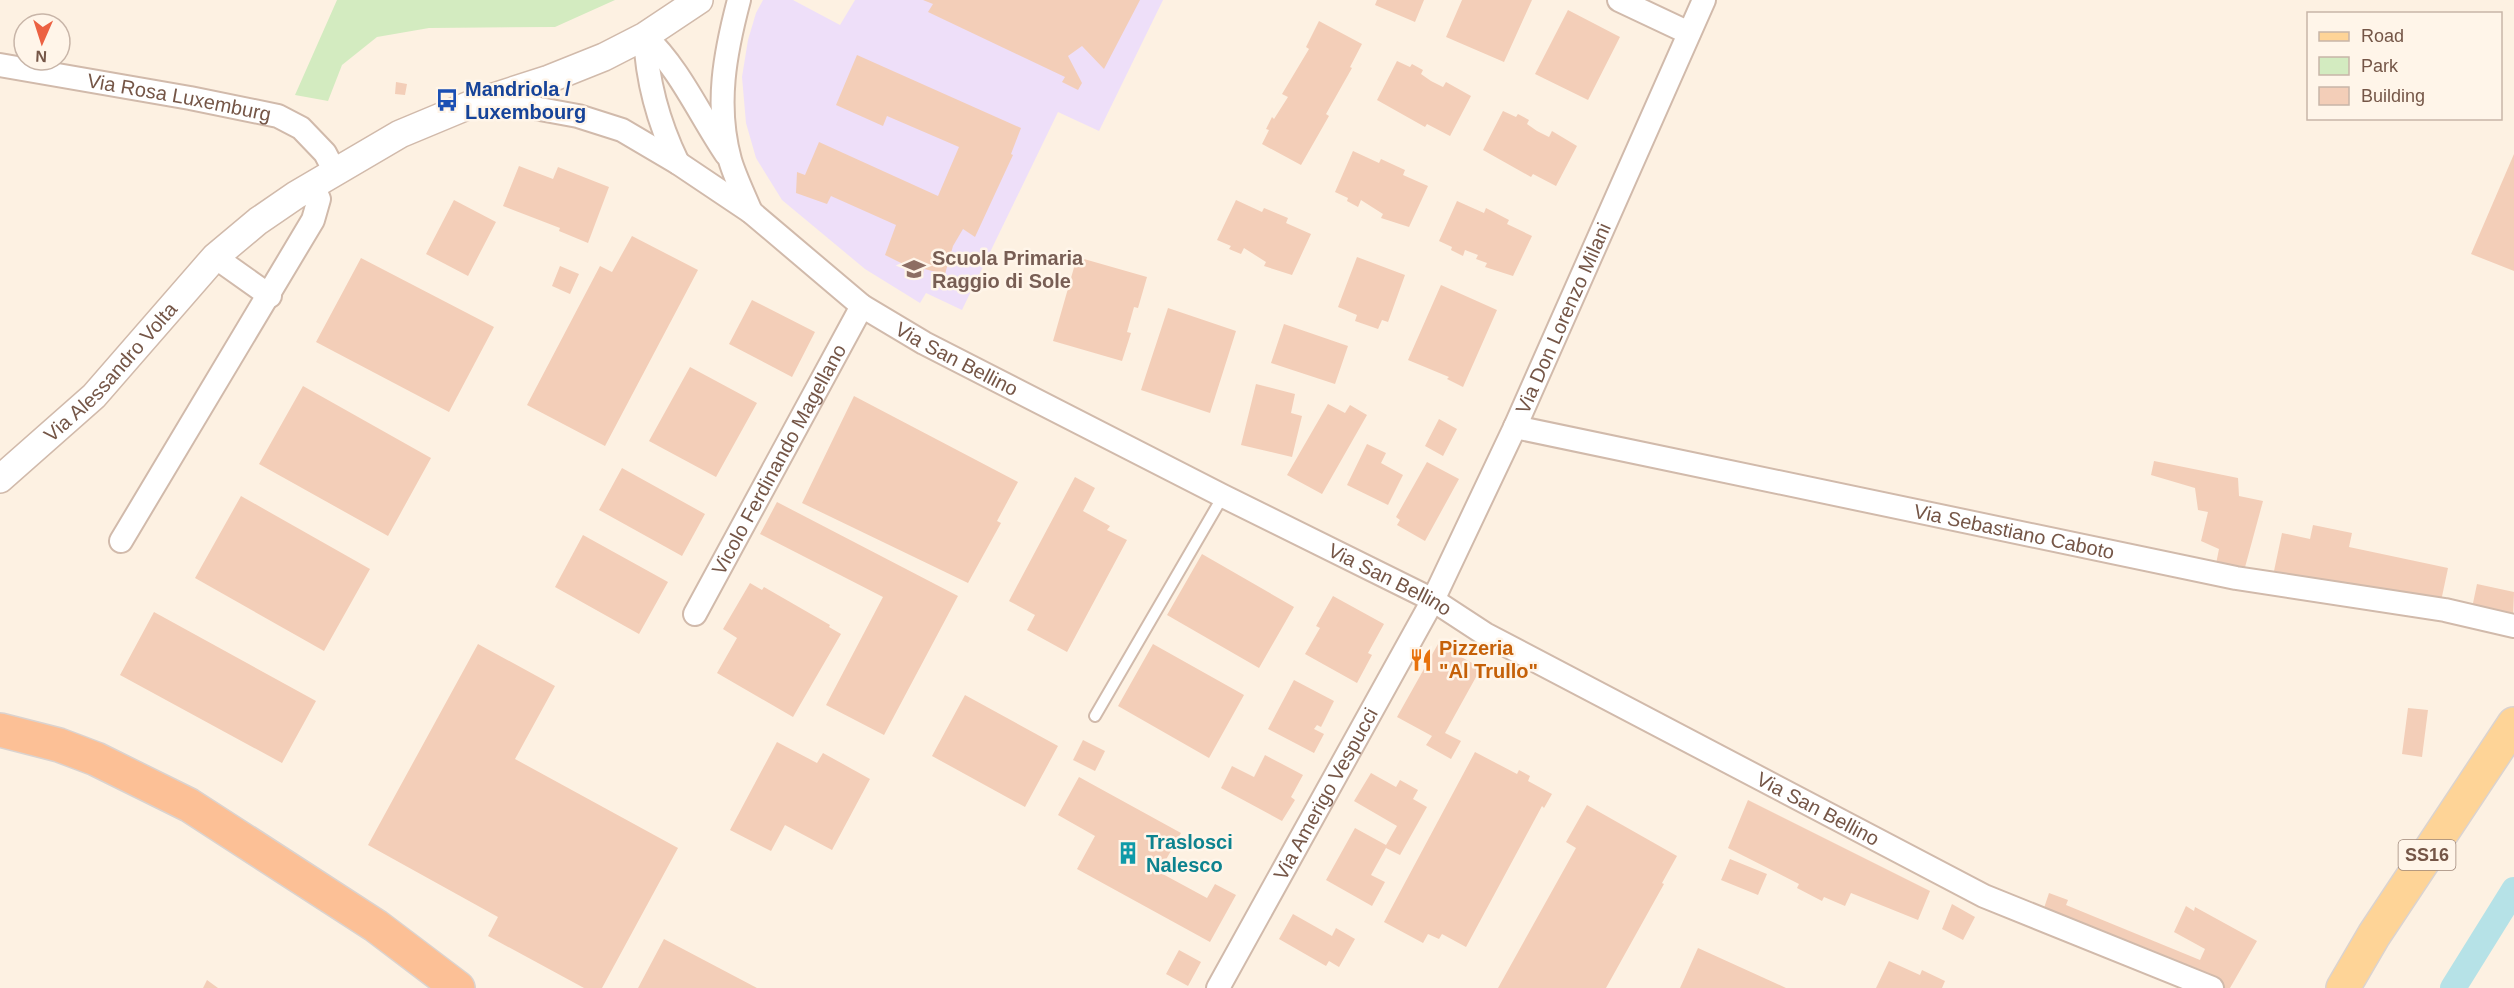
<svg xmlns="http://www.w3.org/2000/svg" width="2514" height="988" viewBox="0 0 2514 988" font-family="Helvetica,sans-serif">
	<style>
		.education { fill: #eedff9 }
		.green { fill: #d3ebc0 }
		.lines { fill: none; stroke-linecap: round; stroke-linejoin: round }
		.canal { stroke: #b6e2e7; stroke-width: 26 }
		.building { fill: #f3ceb8 }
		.service-casing { stroke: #d1baab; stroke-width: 14 }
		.minor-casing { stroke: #d1baab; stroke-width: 26 }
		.tertiary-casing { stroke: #d1baab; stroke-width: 30 }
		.primary-casing { stroke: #dbd3cf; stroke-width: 36 }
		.trunk-casing { stroke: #dbd3cf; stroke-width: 36 }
		.service { stroke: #fff; stroke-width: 10 }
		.minor { stroke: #fff; stroke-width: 22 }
		.tertiary { stroke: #fff; stroke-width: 27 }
		.primary { stroke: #fed497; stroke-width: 33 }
		.trunk { stroke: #fcc096; stroke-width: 33 }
		.labels { text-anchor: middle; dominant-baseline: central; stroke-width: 5; stroke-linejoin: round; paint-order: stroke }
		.shield { fill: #fff5e9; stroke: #9e8678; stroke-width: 1.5 }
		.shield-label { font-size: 18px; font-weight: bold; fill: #755647 }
		.transit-label { font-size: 20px; font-weight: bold; fill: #164399; stroke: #fff5e9; text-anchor: start }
		.street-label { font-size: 20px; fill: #755647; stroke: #fff5e9 }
		.education-label { font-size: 20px; font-weight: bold; fill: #785e54; stroke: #fff5e9; text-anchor: start }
		.food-label { font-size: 20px; font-weight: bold; fill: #c56008; stroke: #fff5e9; text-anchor: start }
		.culture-label { font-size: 20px; font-weight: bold; fill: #0d838f; stroke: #fff5e9; text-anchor: start }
	</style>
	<rect width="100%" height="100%" fill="#fdf1e2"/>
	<path class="education" d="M763 0H793L840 25 855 0H1163L1099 131 1058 112 962 310 926 293 920 303 865 269 782 200 756 158 746 123 742 77 748 40 756 13Z"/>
	<path class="green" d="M337 0H615L555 27 429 28 377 37 342 65 328 101 295 95Z"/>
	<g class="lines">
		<path class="canal" d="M2453 988 2514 890"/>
	</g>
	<path class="building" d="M923 0H1140L1104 69 1082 46 1068 56 1082 83 1078 90 1062 82 1065 77 928 12 933 4Z
		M1377 0H1424L1415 22 1375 5Z
		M1462 0H1532L1504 62 1446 37Z
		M1568 10 1620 37 1588 100 1535 74Z
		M1319 21 1362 44 1350 67 1352 68 1326 114 1329 116 1301 165 1262 144 1269 130 1266 129 1272 117 1274 119 1288 97 1282 94 1309 49 1306 47Z
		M857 55 1021 128 1011 154 1013 155 975 237 963 229 953 246 945 274 924 269 923 274 885 255 896 225 831 196 827 204 796 193 797 172 805 175 819 142 938 196 959 147 887 116 883 126 836 105Z
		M1397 61 1410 67 1412 64 1423 70 1421 74 1431 81 1443 87 1446 82 1471 96 1450 136 1427 124 1425 127 1377 100Z
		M396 82 407 84 405 95 395 94Z
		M1503 111 1516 117 1518 114 1529 120 1527 124 1537 131 1549 137 1552 131 1577 146 1556 186 1533 174 1531 177 1483 150Z
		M1353 151 1379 163 1381 159 1405 170 1403 175 1428 186 1409 227 1381 218 1383 214 1361 200 1358 207 1347 201 1348 198 1335 192Z
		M2514 154V271L2471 254Z
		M519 166 553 179 558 167 609 187 588 243 559 231 560 228 503 206Z
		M454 200 496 222 468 276 426 254Z
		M1236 200 1262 212 1264 208 1288 218 1286 223 1311 234 1292 275 1264 266 1266 262 1244 248 1241 254 1229 249 1231 246 1217 240Z
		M1457 201 1484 213 1486 208 1509 220 1507 224 1532 236 1513 276 1485 267 1487 263 1476 259 1478 255 1465 250 1463 256 1451 250 1452 247 1439 241Z
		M632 236 698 270 605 446 527 405 600 266 612 272Z
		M1077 257 1147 277 1138 308 1134 307 1127 332 1131 333 1122 361 1053 341Z
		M1357 257 1405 275 1388 322 1382 320 1378 329 1355 321 1357 315 1338 307Z
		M361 258 494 327 449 412 316 342Z
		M560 266 579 274 570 294 552 286Z
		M1441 285 1497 310 1463 387 1447 379 1449 377 1408 360Z
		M752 300 815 332 792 377 729 344Z
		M1168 308 1236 331 1210 413 1141 390Z
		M1284 324 1348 346 1335 384 1271 363Z
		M690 367 757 403 716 477 649 441Z
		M1256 384 1295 394 1291 413 1302 416 1292 457 1241 445Z
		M303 386 431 458 388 536 259 464Z
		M854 396 1018 482 997 521 1001 523 968 583 802 503Z
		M1328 404 1345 413 1350 405 1367 415 1322 494 1287 475Z
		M1439 419 1457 429 1443 456 1425 446Z
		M1367 444 1386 453 1381 463 1403 475 1388 505 1347 485Z
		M2154 461 2238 478 2239 496 2263 501 2244 571 2216 564 2219 549 2201 541 2208 512 2198 510 2195 488 2151 475Z
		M1427 462 1459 479 1425 541 1397 525 1400 520 1396 517Z
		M622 468 705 514 682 556 599 510Z
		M1075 477 1095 488 1083 511 1110 526 1107 530 1127 540 1067 652 1027 630 1035 615 1009 601Z
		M241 496 370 569 324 651 195 578Z
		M777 502 958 596 884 735 826 705 883 597 760 534Z
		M2313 525 2352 533 2349 547 2448 568 2440 606 2274 571 2282 533 2310 539Z
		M583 535 668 582 639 634 555 587Z
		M1202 554 1294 607 1259 668 1167 615Z
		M750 583 762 590 764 587 830 625 829 627 841 634 793 717 717 673 737 638 723 629Z
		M2477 584 2514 592 2513 617 2472 608Z
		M1333 596 1384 624 1368 653 1372 655 1357 683 1305 654 1320 628 1316 626Z
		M154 612 316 701 282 763 120 675Z
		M478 644 555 686 515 759 678 848 602 988H584L488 936 498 917 368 845Z
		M1153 644 1244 695 1209 758 1118 706Z
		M1438 644 1481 668 1445 733 1461 741 1451 759 1426 745 1432 736 1397 717Z
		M1294 680 1334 701 1321 727 1317 725 1314 729 1324 734 1314 753 1268 729Z
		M965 695 1058 746 1025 807 932 756Z
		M2408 708 2428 710 2422 757 2402 754Z
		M1083 740 1105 751 1095 771 1073 760Z
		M777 742 817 763 823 753 870 779 832 850 785 825 771 851 730 830Z
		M1475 752 1517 774 1519 770 1530 776 1528 781 1552 794 1544 808 1542 806 1466 947 1442 934 1439 939 1428 934 1423 943 1384 922Z
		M1265 755 1303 775 1291 797 1295 800 1282 821 1221 788 1232 766 1254 777Z
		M1371 773 1396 787 1400 780 1418 790 1413 799 1427 807 1400 855 1386 848 1371 875 1385 882 1372 906 1326 880 1355 828 1386 845 1397 826 1354 801Z
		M1079 777 1181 833 1159 872 1207 898 1215 884 1236 895 1210 942 1077 869 1095 836 1058 815Z
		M1748 800 1930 891 1918 920 1851 893 1845 906 1824 897 1822 901 1797 888 1799 884 1728 848Z
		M1587 805 1677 856 1662 883 1664 884 1606 988H1498L1576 848 1566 842Z
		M1730 859 1767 874 1758 895 1721 880Z
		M2049 893 2068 900 2066 905 2200 960 2205 949 2174 932 2186 906 2194 911 2195 907 2257 941 2230 988H2222L2043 911Z
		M1952 904 1975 917 1963 940 1942 929Z
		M1293 914 1332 936 1336 928 1355 939 1339 967 1329 961 1326 966 1279 939Z
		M664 939 757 988H638Z
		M1698 948 1786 988H1680Z
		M1179 950 1201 962 1188 986 1166 974Z
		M1889 961 1920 975 1922 970 1945 981 1942 988H1876Z
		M207 980 218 988H203Z"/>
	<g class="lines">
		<g class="service-casing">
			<path id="service" d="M1095 716 1223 496"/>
		</g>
		<g class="minor-casing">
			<g id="minor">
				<path d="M739 0C725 53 715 105 730 160 735 177 744 195 751 212"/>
				<path d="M1619 0 1689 33"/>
				<path d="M645 36C680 69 699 114 726 154"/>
				<path d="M645 36C647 82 658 122 678 163"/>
				<path id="s1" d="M0 65 190 98 278 116 301 128 325 153 335 172"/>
				<path id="s2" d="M480 105 529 107 578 116 622 130 678 163 751 212 862 306 924 343 1223 496 1433 600 1485 634 1984 896 2212 988"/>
				<path d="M215 257 270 296"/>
				<path id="s3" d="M1515 427 2236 578 2445 610 2514 626"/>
				<path d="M121 541 313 220 319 199 313 185"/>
				<path id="s4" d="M695 614 862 306"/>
				<path id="s5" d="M1218 988 1433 600 1515 427 1704 0"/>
			</g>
		</g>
		<g class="tertiary-casing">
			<g id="tertiary">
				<path id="s6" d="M0 479 94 396 215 257 258 221 296 195 400 134 472 104 549 79 604 57 645 36 699 0"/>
			</g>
		</g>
		<g class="primary-casing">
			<path id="primary" d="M2343 988 2374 935 2514 724"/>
		</g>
		<g class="trunk-casing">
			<path id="trunk" d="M0 730 59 745 96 759 189 805 376 926 458 988"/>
		</g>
		<use href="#service" class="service"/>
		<use href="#minor" class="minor"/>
		<use href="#tertiary" class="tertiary"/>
		<use href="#primary" class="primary"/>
		<use href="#trunk" class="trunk"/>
	</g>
	<defs>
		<g id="bus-bare" transform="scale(1.8)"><path d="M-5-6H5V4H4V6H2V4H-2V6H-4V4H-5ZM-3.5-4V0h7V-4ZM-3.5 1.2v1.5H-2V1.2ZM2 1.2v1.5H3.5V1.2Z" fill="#1a4fb4" stroke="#fff5e9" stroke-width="2.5" paint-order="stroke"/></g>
		<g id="school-bare" transform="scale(1.8)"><path d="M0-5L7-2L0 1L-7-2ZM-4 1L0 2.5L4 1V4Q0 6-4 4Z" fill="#8d6e63" stroke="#fff5e9" stroke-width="2.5" paint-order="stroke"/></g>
		<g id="restaurant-bare" transform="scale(1.8)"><path d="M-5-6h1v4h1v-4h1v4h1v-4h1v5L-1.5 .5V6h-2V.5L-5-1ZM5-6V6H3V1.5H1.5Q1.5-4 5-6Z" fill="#e8710a" stroke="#fff5e9" stroke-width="2.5" paint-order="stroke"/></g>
		<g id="building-bare" transform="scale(1.8)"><path d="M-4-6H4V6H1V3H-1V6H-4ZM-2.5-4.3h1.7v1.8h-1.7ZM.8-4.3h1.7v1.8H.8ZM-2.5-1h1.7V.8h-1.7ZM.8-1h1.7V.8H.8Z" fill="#0f9aa8" stroke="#fff5e9" stroke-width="2.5" paint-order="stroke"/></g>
	</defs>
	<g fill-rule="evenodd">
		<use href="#bus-bare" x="447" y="100"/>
		<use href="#school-bare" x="914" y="269"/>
		<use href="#restaurant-bare" x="1421" y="660"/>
		<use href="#building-bare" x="1128" y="853"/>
	</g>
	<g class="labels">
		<rect class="shield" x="2398.5" y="840" width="57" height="30" rx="4.5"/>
		<g class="shield-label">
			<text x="2427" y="855">SS16</text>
		</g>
		<g class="transit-label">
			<text x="465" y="89">Mandriola /<tspan x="465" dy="23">Luxembourg</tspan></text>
		</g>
		<g class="street-label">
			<text stroke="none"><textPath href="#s1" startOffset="182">Via Rosa Luxemburg</textPath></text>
			<text stroke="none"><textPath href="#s5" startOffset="754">Via Don Lorenzo Milani</textPath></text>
			<text stroke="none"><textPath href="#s2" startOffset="552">Via San Bellino</textPath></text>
			<text stroke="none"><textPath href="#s6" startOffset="154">Via Alessandro Volta</textPath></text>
			<text stroke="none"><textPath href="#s4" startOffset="176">Vicolo Ferdinando Magellano</textPath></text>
			<text stroke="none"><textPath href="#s3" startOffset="510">Via Sebastiano Caboto</textPath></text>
			<text stroke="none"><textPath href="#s2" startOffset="1038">Via San Bellino</textPath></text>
			<text stroke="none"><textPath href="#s5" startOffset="222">Via Amerigo Vespucci</textPath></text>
			<text stroke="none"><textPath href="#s2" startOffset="1524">Via San Bellino</textPath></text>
		</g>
		<g class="education-label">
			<text x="932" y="258">Scuola Primaria<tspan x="932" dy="23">Raggio di Sole</tspan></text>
		</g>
		<g class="food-label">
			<text x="1439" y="648">Pizzeria<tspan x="1439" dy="23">"Al Trullo"</tspan></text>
		</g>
		<g class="culture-label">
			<text x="1146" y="842">Traslosci<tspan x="1146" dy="23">Nalesco</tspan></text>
		</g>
	</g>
	<rect x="2307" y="12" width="195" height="108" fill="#fff5e9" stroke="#c8b5a8" stroke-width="1.5"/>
	<rect x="2319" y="32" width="30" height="9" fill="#fed497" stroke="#c8b5a8" stroke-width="1.5"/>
	<text x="2361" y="42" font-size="18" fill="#755647">Road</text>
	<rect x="2319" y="57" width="30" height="18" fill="#d3ebc0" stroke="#c8b5a8" stroke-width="1.5"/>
	<text x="2361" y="72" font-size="18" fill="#755647">Park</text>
	<rect x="2319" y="87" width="30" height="18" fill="#f3ceb8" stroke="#c8b5a8" stroke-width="1.5"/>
	<text x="2361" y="102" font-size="18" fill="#755647">Building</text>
	<g transform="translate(42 42) rotate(183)"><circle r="28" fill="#fff5e9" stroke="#c8b5a8" stroke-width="1.5"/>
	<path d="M0-4.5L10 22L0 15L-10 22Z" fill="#ec6142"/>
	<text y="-9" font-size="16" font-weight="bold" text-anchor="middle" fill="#755647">N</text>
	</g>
</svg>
